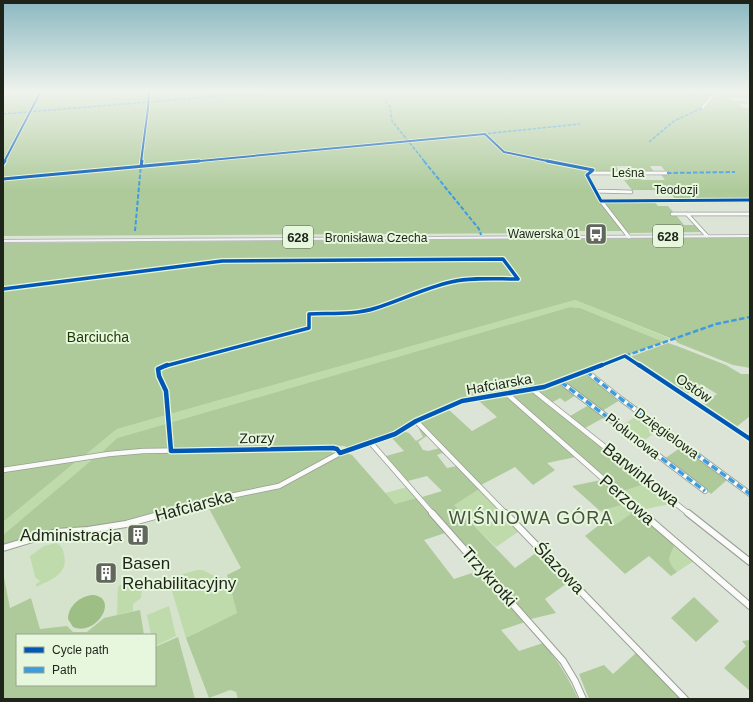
<svg xmlns="http://www.w3.org/2000/svg" width="753" height="702" viewBox="0 0 753 702" font-family="Arial,sans-serif">
	<style>
		.built { fill: #d5e3cc }
		.green { fill: #bfdbab }
		.forest { fill: #aeca9a }
		.water { fill: #9dbe85 }
		.lines { fill: none; stroke-linecap: round; stroke-linejoin: round }
		.minor-far4-casing { stroke: #989f95; stroke-width: 3 }
		.minor-far3-casing { stroke: #989f95; stroke-width: 4.5 }
		.minor-far2-casing { stroke: #989f95; stroke-width: 5.5 }
		.minor-far1-casing { stroke: #989f95; stroke-width: 6 }
		.minor-casing { stroke: #989f95; stroke-width: 8 }
		.primary-casing { stroke: #b7bbba; stroke-width: 2 }
		.minor-far4 { stroke: #fafbf9; stroke-width: 2 }
		.minor-far3 { stroke: #fafbf9; stroke-width: 3 }
		.minor-far2 { stroke: #fafbf9; stroke-width: 3.5 }
		.minor-far1 { stroke: #fafbf9; stroke-width: 4.5 }
		.minor { stroke: #fafbf9; stroke-width: 6 }
		.primary { fill: #f3f3f5; fill-rule: evenodd }
		.quiet-far3 { stroke: #3c9cdf; stroke-width: 1.5; stroke-dasharray: 3.5 1.5; stroke-linecap: butt }
		.quiet-far2 { stroke: #3c9cdf; stroke-width: 2; stroke-dasharray: 4.5 2; stroke-linecap: butt }
		.quiet-far1 { stroke: #3c9cdf; stroke-width: 2.5; stroke-dasharray: 5.5 2.5; stroke-linecap: butt }
		.quiet { stroke: #3c9cdf; stroke-width: 3.5; stroke-dasharray: 7 3.5; stroke-linecap: butt }
		.cycleway-far3-casing { stroke: #e7f7dd; stroke-width: 3.5 }
		.cycleway-far2-casing { stroke: #e7f7dd; stroke-width: 5 }
		.cycleway-far1-casing { stroke: #e7f7dd; stroke-width: 6 }
		.cycleway-casing { stroke: #e7f7dd; stroke-width: 7 }
		.cycleway-far3 { stroke: #0057b8; stroke-width: 2 }
		.cycleway-far2 { stroke: #0057b8; stroke-width: 3 }
		.cycleway-far1 { stroke: #0057b8; stroke-width: 3.5 }
		.cycleway { stroke: #0057b8; stroke-width: 4.5 }
		.labels { text-anchor: middle; dominant-baseline: central; stroke-width: 4; stroke-linejoin: round; paint-order: stroke }
		.far-street-label { font-size: 12px; fill: #1f241b; stroke: #e7f7dd }
		.far-poi-label { font-size: 12px; fill: #1f241b; stroke: #e7f7dd; text-anchor: end }
		.shield { fill: #e7f7dd; stroke: #5b6355; stroke-width: 1 }
		.shield-label { font-size: 13px; font-weight: bold; fill: #1f241b }
		.park-label { font-size: 14px; fill: #1d3800; stroke: #e7f7dd }
		.street-label { font-size: 14px; fill: #1f241b; stroke: #e7f7dd }
		.near-street-label { font-size: 17px; fill: #1f241b; stroke: #e7f7dd }
		.near-poi-label { font-size: 17px; fill: #1f241b; stroke: #e7f7dd; text-anchor: end }
		.near-neighbourhood-label { font-size: 18px; letter-spacing: 1px; fill: #45523c; stroke: #e7f7dd }
	</style>
	<rect width="100%" height="100%" fill="#dbe4d6"/>
	<path class="built" d="M206 503 312 699H27L155 685V635H17V647L3 572V551L120 528Z"/>
	<path class="green" d="M602 235 603 236 3 239Z
		M575 300 671 339 664 342 580 308 570 307 117 438 100 454 84 456 117 429Z
		M640 414 660 429 642 442 621 426Z
		M94 458 3 535V522L78 460Z
		M648 483 675 503 641 510 620 492Z
		M407 487 416 498 395 504 385 493Z
		M481 488 521 530 496 547 453 505Z
		M624 500 636 510 615 525 600 511 622 505Z
		M672 541 694 561 677 572C668 561 667 560 674 547Z
		M56 543C62 546 63 549 64 555 69 574 50 580 36 587V584L40 581 35 577 30 556 44 546Z
		M197 570H202L215 576 228 579 237 613 186 638 169 581 173 577Z
		M138 582 142 588 141 598 133 604V611L117 615 118 587 120 585Z
		M169 606 176 636 155 646V635H151L147 615Z"/>
	<path class="forest" d="M3 91H750V98H729C735 103 743 99 750 103L738 104 744 108H750V200H676L668 190H632L624 180H629L624 174H635L642 180H665L660 173H667L661 166H650L654 172 631 173 627 166H616L620 173H587L585 174 593 191 623 231H577L571 233 3 236Z
		M603 201H654L658 206H668L674 213 671 214H675L684 225H696L702 232 629 233 621 226Z
		M750 237V368L733 365 678 343 675 340 575 300 117 429 84 456 3 468V243Z
		M570 307 580 308 664 342 598 365 544 386 464 400 394 433 346 448 345 446 136 450 100 454 117 438Z
		M668 343 677 346 726 365 741 374H750V416L735 428 701 405 717 394 701 384 685 395 630 357Z
		M584 373 620 400 602 411 563 382Z
		M559 383 576 395 565 402 560 398 551 403 536 391Z
		M533 391 648 483 620 492 509 395Z
		M502 396 510 399 576 457 547 463 555 470 533 485 515 467 481 485 418 421 449 410 472 431 497 417 479 401 457 406 468 401Z
		M589 405 605 417 585 428 570 416Z
		M420 427 428 435 418 442 423 450 428 451 440 448 448 457 442 453 437 455 447 468 457 466 481 488 454 505 515 568 540 550 570 581 545 599 556 613 531 619 422 497 442 491 427 476 408 481 386 456 404 451 391 437 401 431 409 433 416 441 423 437 419 429Z
		M683 446 728 479 711 494 664 459Z
		M332 449 333 455 279 484 233 493 152 516 3 545V535L94 458 131 453Z
		M346 453 352 455 395 504 416 498 448 532 424 540 454 579 481 570 525 622 501 630 519 651 543 643C558 661 569 678 578 699H238L236 692 230 690 209 698 186 638 237 613 227 575 241 568 206 503 267 490Z
		M78 460 3 522V472Z
		M601 480 624 500 622 505 600 511 572 486Z
		M636 510 672 541 674 547C667 560 668 561 677 572L671 576 649 556 625 574 585 536 608 518 615 525Z
		M3 572 10 608 31 598 40 629 67 626 73 632H87L104 618 140 610 144 635H17V685H155V647L178 637 195 699H3Z
		M694 597 719 621 696 642 671 618Z
		M750 640V691L724 668 746 646 742 641Z
		M636 653 681 699H589L579 674 604 665 613 674Z"/>
	<path class="water" d="M93 595C120 598 96 637 73 627L68 619C68 606 80 596 93 595Z"/>
	<g class="lines">
		<g class="minor-far4-casing">
			<path id="minor-far4" d="M702 108 714 95 733 91"/>
		</g>
		<g class="minor-far3-casing">
			<path id="minor-far3" d="M593 170 587 175 601 201 629 237
				M589 173H667
				M595 191 631 192
				M601 201 750 200
				M672 214H750
				M687 214 707 236"/>
		</g>
		<g class="minor-far2-casing">
			<path id="minor-far2" d="M600 366 625 356 640 366"/>
		</g>
		<g class="minor-far1-casing">
			<path id="minor-far1" d="M639 365 750 439
				M586 371 621 399 750 494
				M561 382 705 491
				M532 389 689 514
				M506 393 643 514
				M416 421 506 514
				M371 443 433 514
				M3 470 109 454 143 451 333 448 337 449 340 453
				M162 514 206 501 279 486 340 453 395 434 416 421 462 401 544 387 602 365"/>
		</g>
		<g class="minor-casing">
			<path id="minor" d="M432 513 563 661 575 681 583 699
				M505 513 685 699
				M642 513 750 606
				M688 513 750 562
				M3 548 56 532 88 530 126 524 166 513"/>
		</g>
		<g class="primary-casing">
			<path id="primary" d="M750 235V237L3 242V240Z"/>
		</g>
		<use href="#minor-far4" class="minor-far4"/>
		<use href="#minor-far3" class="minor-far3"/>
		<use href="#minor-far2" class="minor-far2"/>
		<use href="#minor-far1" class="minor-far1"/>
		<use href="#minor" class="minor"/>
		<use href="#primary" class="primary"/>
		<path class="quiet-far3" d="M687 91 694 97
			M385 101 390 107 392 121 425 162
			M3 114 269 92
			M483 134 580 124
			M649 142 674 121 702 108"/>
		<path class="quiet-far2" d="M424 161 479 229 481 235
			M667 173 735 172
			M135 231 141 164"/>
		<path class="quiet-far1" d="M625 356 716 324 750 317"/>
		<path class="quiet" d="M586 371 621 399 750 494
			M561 382 705 491"/>
		<g class="cycleway-far3-casing">
			<path id="cycleway-far3" d="M4 162 41 91
				M141 162 148 108 149 91
				M189 162 485 134 504 152 552 162"/>
		</g>
		<g class="cycleway-far2-casing">
			<path id="cycleway-far2" d="M547 161 593 170
				M3 164 5 161
				M141 166 142 161
				M593 170 587 175 601 201 750 200
				M3 179 199 161"/>
		</g>
		<g class="cycleway-far1-casing">
			<path id="cycleway-far1" d="M3 289 222 261 503 259 518 279
				M165 366 309 328V314C331 313 355 315 376 308 401 300 425 288 451 282 472 277 496 279 518 279
				M600 366 625 356 640 366"/>
		</g>
		<g class="cycleway-casing">
			<path id="cycleway" d="M167 365 158 369 159 376 166 391 171 451 333 448 337 449 340 453 395 434 416 421 462 401 544 387 602 365
				M639 365 750 439"/>
		</g>
		<use href="#cycleway-far3" class="cycleway-far3"/>
		<use href="#cycleway-far2" class="cycleway-far2"/>
		<use href="#cycleway-far1" class="cycleway-far1"/>
		<use href="#cycleway" class="cycleway"/>
	</g>
	<linearGradient id="sky" x2="0" y2="1"><stop stop-color="#8ab8c0"/><stop offset="0.48" stop-color="#eff3ed"/><stop offset="1" stop-color="#eff3ed" stop-opacity="0"/></linearGradient>
	<rect width="753" height="190" fill="url(#sky)"/>
	<defs>
		<g id="bus-square" transform="scale(1.15)"><rect x="-9" y="-9" width="18" height="18" rx="4" fill="#61675c" stroke="#e7f7dd"/><path d="M-5-6H5V4H4V6H2V4H-2V6H-4V4H-5ZM-3.5-4V0h7V-4ZM-3.5 1.2v1.5H-2V1.2ZM2 1.2v1.5H3.5V1.2Z" fill="#fff"/></g>
		<g id="building-square" transform="scale(1.15)"><rect x="-9" y="-9" width="18" height="18" rx="4" fill="#61675c" stroke="#e7f7dd"/><path d="M-4-6H4V6H1V3H-1V6H-4ZM-2.5-4.3h1.7v1.8h-1.7ZM.8-4.3h1.7v1.8H.8ZM-2.5-1h1.7V.8h-1.7ZM.8-1h1.7V.8H.8Z" fill="#fff"/></g>
	</defs>
	<g fill-rule="evenodd">
		<use href="#bus-square" x="596" y="234"/>
		<use href="#building-square" x="138" y="535"/>
		<use href="#building-square" x="106" y="573"/>
	</g>
	<g class="labels">
		<g class="far-street-label">
			<text x="628" y="173">Leśna</text>
			<text x="676" y="190">Teodozji</text>
			<text x="376" y="238">Bronisława Czecha</text>
		</g>
		<g class="far-poi-label">
			<text x="580" y="234">Wawerska 01</text>
		</g>
		<g class="shield">
			<rect x="653" y="225" width="30" height="22" rx="3"/>
			<rect x="283" y="226" width="30" height="22" rx="3"/>
		</g>
		<g class="shield-label">
			<text x="668" y="236">628</text>
			<text x="298" y="237">628</text>
		</g>
		<g class="park-label">
			<text x="98" y="337">Barciucha</text>
		</g>
		<g class="street-label">
			<text transform="translate(499 384) rotate(-10)">Hafciarska</text>
			<text transform="translate(694 388) rotate(34)">Ostów</text>
			<text transform="translate(667 433) rotate(36)">Dzięgielowa</text>
			<text transform="translate(633 436) rotate(38)">Piołunowa</text>
			<text transform="translate(257 438) rotate(-1)">Zorzy</text>
		</g>
		<g class="near-street-label">
			<text transform="translate(641 475) rotate(38)">Barwinkowa</text>
			<text transform="translate(627 500) rotate(41)">Perzowa</text>
			<text transform="translate(194 506) rotate(-15)">Hafciarska</text>
			<text transform="translate(559 568) rotate(46)">Ślazowa</text>
			<text transform="translate(489 577) rotate(48)">Trzykrotki</text>
		</g>
		<g class="near-poi-label">
			<text x="122" y="535">Administracja</text>
			<text x="122" y="563" text-anchor="start">Basen<tspan x="122" dy="20">Rehabilitacyjny</tspan></text>
		</g>
		<g class="near-neighbourhood-label">
			<text x="531" y="518">WIŚNIOWA GÓRA</text>
		</g>
	</g>
	<rect width="753" height="702" fill="none" stroke="#1f241b" stroke-width="8"/>
	<rect x="16" y="634" width="140" height="52" fill="#e7f7dd" stroke="#97a38f"/>
	<rect x="24" y="647" width="20" height="6" fill="#0057b8" stroke="#97a38f"/>
	<text x="52" y="654" font-size="12" fill="#1f241b">Cycle path</text>
	<rect x="24" y="667" width="20" height="6" fill="#3c9cdf" stroke="#97a38f"/>
	<text x="52" y="674" font-size="12" fill="#1f241b">Path</text>
</svg>
